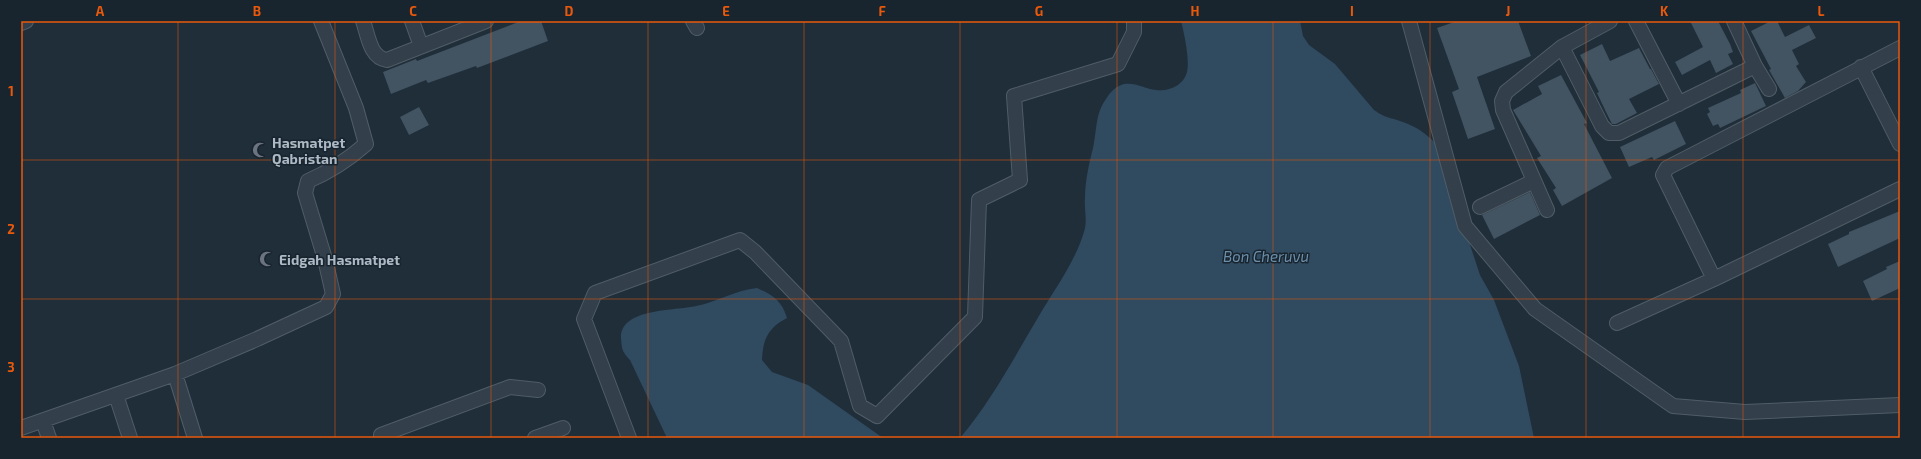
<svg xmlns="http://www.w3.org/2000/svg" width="1921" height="459" viewBox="0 0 1921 459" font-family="'Exo 2',sans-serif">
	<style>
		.water { fill: #304a60 }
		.building { fill: #425361 }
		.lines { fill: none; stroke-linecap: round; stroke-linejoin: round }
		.street-casing { stroke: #505d67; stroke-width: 16 }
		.street { stroke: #333f4a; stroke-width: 14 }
		.grid { fill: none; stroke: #e8590c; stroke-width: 1; stroke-opacity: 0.55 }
		.labels { text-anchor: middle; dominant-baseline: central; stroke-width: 3; stroke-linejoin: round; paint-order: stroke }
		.poi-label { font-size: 14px; font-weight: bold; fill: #adbac6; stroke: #18242e; text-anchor: start }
		.water-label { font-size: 15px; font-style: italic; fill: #6c90ac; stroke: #18242e }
		.neatline { fill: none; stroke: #e8590c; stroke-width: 1.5 }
		.grid-label { font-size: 13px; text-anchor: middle; font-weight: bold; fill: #e8590c }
	</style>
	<rect width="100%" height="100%" fill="#1f2e39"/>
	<path class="water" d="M1181 21H1300L1303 36 1309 45 1335 64 1374 110C1387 119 1390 117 1403 122 1417 127 1427 134 1437 145L1480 275 1494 300 1519 366 1534 438H960C992 400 1015 356 1040 314 1056 287 1077 259 1085 228 1087 219 1084 208 1085 198 1085 181 1089 164 1093 148 1097 130 1095 114 1106 99 1110 92 1116 86 1124 84 1135 82 1146 89 1156 90 1169 92 1184 85 1187 72 1190 60 1184 33 1181 21Z
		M757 288C773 295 782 301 787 318 768 328 763 339 762 360L772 372 808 385 883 438H667L630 360C622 351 622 350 621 338 620 308 675 311 696 306 717 302 736 290 757 288Z"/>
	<path class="building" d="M521 21H541L548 41 477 68 476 66 428 83 426 80 391 94 383 72 416 59 417 61Z
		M1457 21H1518L1531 56 1477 77 1495 129 1468 139 1452 92 1459 89 1437 28Z
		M1690 21H1718L1730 44 1733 52 1728 54 1733 64 1716 73 1710 60 1682 75 1675 62 1703 47Z
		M1771 21H1777L1785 37 1809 25 1816 38 1792 50 1799 64 1796 66 1806 82 1798 91 1785 98 1769 70 1771 69 1751 31Z
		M1602 44 1610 61 1639 48 1650 69H1651L1659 84 1629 99 1637 113 1616 124H1612L1606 112 1597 93 1599 92 1580 55Z
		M1561 75 1587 123 1584 124 1612 178 1562 206 1553 190 1556 188 1537 158 1541 156 1513 110 1542 94 1538 86Z
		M1755 83 1766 106 1720 128 1718 124 1713 126 1707 114 1710 112 1708 108 1741 93 1740 90Z
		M419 107 429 125 409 135 400 117Z
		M1675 121 1686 144 1654 160 1652 157 1629 167 1620 147Z
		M1530 192 1540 215 1494 239 1482 215Z
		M1900 211V238L1838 267 1828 244 1849 234V232Z
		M1900 261V288L1872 301 1863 281 1887 269 1886 267Z"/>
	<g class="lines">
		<g class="street-casing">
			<path id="street" d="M363 21C368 35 370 58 387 60L486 21
				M412 21 421 46
				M693 21 697 28
				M1409 21 1465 226 1535 309 1673 406 1745 412 1900 405
				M1636 21 1679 104
				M1734 21 1755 66 1769 89
				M21 23 26 21
				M1562 47 1602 126 1609 133H1619L1755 66
				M1900 48 1667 168 1663 175 1714 279 1900 189
				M1861 67 1900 144
				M1480 207 1534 181
				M1547 210 1503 110 1502 101 1506 92 1562 47 1610 21
				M1617 323 1714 279
				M175 374 195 438
				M116 395 130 438
				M43 421 49 438
				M21 428 175 374 257 339 326 307 333 294 325 259 305 193 308 181C329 172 349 159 366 144L356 108 321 21
				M382 438 381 435 510 387 538 390
				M535 438 563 428
				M629 438 584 319 595 293 740 240 755 252 841 341 860 406 877 416 975 317 979 200 1020 180 1014 96 1118 64 1134 32V21"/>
		</g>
		<use href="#street" class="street"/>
	</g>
	<path class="grid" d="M178 21V438M335 21V438M491 21V438M648 21V438M804 21V438M960 21V438M1117 21V438M1273 21V438M1430 21V438M1586 21V438M1743 21V438M21 160H1900M21 299H1900"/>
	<defs>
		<g id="mosque-bare" transform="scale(1.2)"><path d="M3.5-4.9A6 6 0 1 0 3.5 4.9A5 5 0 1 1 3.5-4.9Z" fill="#6b7280" stroke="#18242e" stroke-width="2.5" paint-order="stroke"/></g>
	</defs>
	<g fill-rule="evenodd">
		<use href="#mosque-bare" x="260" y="150"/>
		<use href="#mosque-bare" x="267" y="259"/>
	</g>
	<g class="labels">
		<g class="poi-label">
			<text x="272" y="142">Hasmatpet<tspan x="272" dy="16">Qabristan</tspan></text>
			<text x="279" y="259">Eidgah Hasmatpet</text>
		</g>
		<g class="water-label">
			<text x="1266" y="256">Bon Cheruvu</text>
		</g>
	</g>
	<rect width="1921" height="459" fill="none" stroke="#18242e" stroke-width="44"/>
	<rect x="22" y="22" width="1877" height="415" class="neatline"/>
	<g class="grid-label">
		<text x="100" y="16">A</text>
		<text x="257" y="16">B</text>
		<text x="413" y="16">C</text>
		<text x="569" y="16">D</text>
		<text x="726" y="16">E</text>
		<text x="882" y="16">F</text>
		<text x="1039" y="16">G</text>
		<text x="1195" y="16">H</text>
		<text x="1352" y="16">I</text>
		<text x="1508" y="16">J</text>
		<text x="1664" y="16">K</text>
		<text x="1821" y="16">L</text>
		<text x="11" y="96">1</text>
		<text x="11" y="234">2</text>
		<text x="11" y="372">3</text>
	</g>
</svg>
